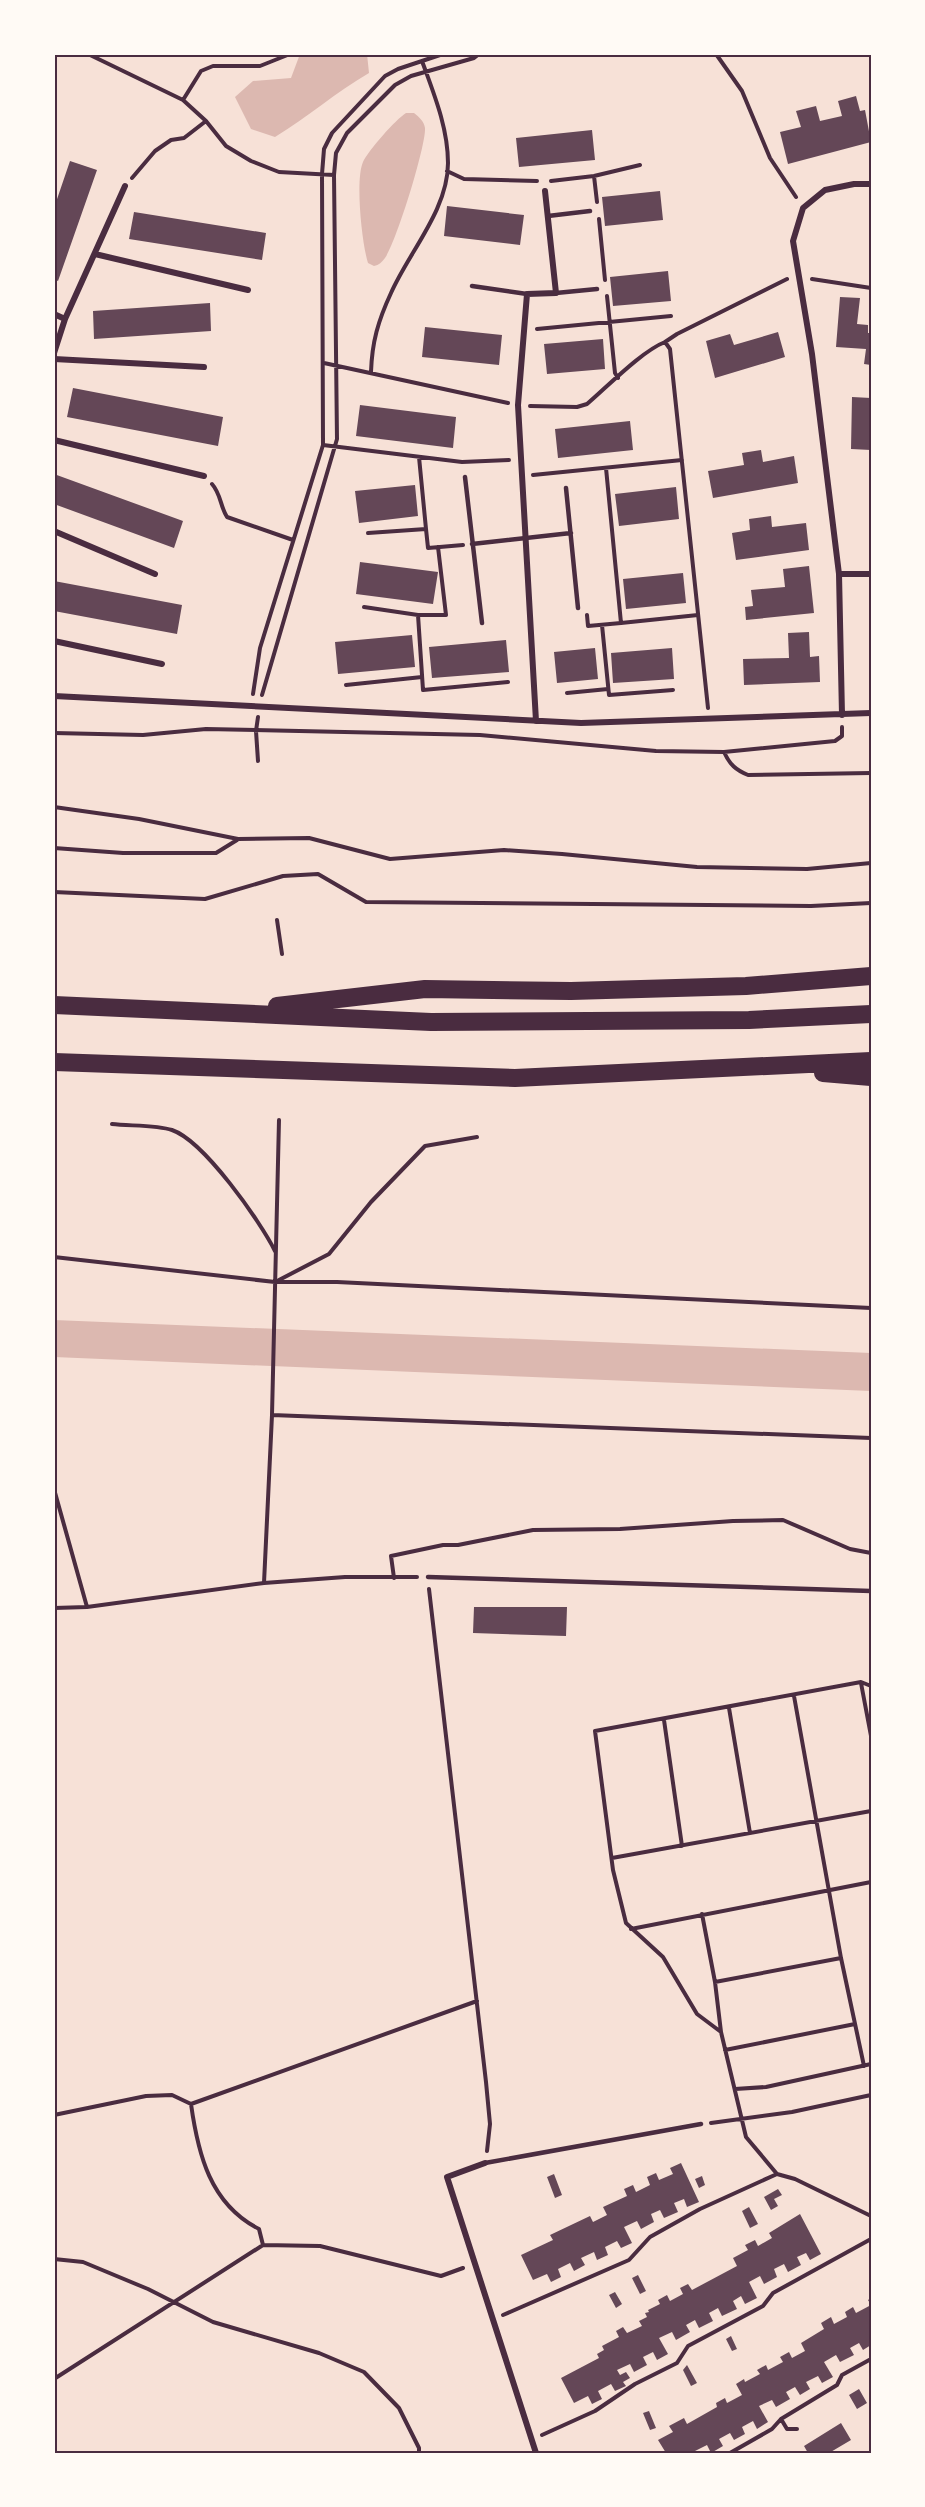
<svg xmlns="http://www.w3.org/2000/svg" width="925" height="2507" viewBox="0 0 925 2507" font-family="'Public Sans',sans-serif">
	<style>
		.water { fill: #dcb8b0 }
		.building { fill: #644757 }
		.lines { fill: none; stroke-linecap: round; stroke-linejoin: round }
		.path { stroke: #4a2c40; stroke-width: 4 }
		.service { stroke: #4a2c40; stroke-width: 4.5 }
		.minor { stroke: #4a2c40; stroke-width: 6 }
		.motorway { stroke: #4a2c40; stroke-width: 18 }
		.neatline { fill: none; stroke: #4a2c40; stroke-width: 2 }
	</style>
	<rect width="100%" height="100%" fill="#f7e1d7"/>
	<path class="water" d="M300 54H367L369 73C336 92 308 117 275 137L251 129 235 97 253 81 291 78Z
		M406 113H414C419 117 424 121 425 128 426 146 396 243 385 258 382 262 379 265 374 266L368 263C362 244 355 180 363 162 368 151 396 119 406 113Z
		M54 1320 871 1353V1391L54 1357Z"/>
	<path class="building" d="M856 96 860 111 865 110 871 142 788 164 780 132 801 127 796 111 816 106 820 121 842 116 838 101Z
		M592 130 595 160 519 167 516 138Z
		M70 161 97 170 58 281 54 279V208Z
		M660 191 663 220 605 226 602 197Z
		M447 206 524 215 520 245 444 236Z
		M134 212 266 233 262 260 129 239Z
		M668 271 671 301 613 306 610 277Z
		M840 297 860 298 857 324 868 325V333H871V365L864 364 866 349 836 347Z
		M210 303 211 331 94 339 93 311Z
		M425 327 502 335 499 365 422 357Z
		M778 332 785 357 715 378 706 341 730 334 734 345Z
		M603 339 605 369 547 374 544 344Z
		M73 388 223 417 218 446 67 417Z
		M852 397 871 398V450L851 449Z
		M360 405 456 417 453 448 356 436Z
		M630 421 633 450 558 458 555 429Z
		M761 450 763 462 794 456 798 483 713 498 708 471 744 465 742 453Z
		M54 474 183 521 174 548 54 504Z
		M415 485 418 516 359 523 355 491Z
		M676 487 679 519 619 526 615 494Z
		M771 516 772 527 806 523 809 550 736 560 732 533 750 530 749 519Z
		M360 562 438 572 433 604 356 594Z
		M809 566 814 613 746 620 745 607 753 606 751 590 785 587 783 569Z
		M683 573 686 603 626 609 623 579Z
		M54 581 182 605 177 634 54 611Z
		M809 632 810 657 819 656 820 682 744 685 743 659 789 658 788 633Z
		M412 635 415 667 338 674 335 642Z
		M506 640 509 672 432 678 429 647Z
		M595 648 598 679 557 683 554 652Z
		M672 648 674 679 613 683 611 653Z
		M474 1607H567L566 1636 473 1633Z
		M681 2163 699 2202 687 2207 684 2199 674 2203 678 2212 664 2218 660 2210 651 2214 654 2222 641 2229 637 2221 624 2227 632 2243 621 2248 617 2241 605 2247 608 2255 597 2260 594 2252 581 2258 585 2265 574 2271 570 2263 558 2269 561 2277 551 2282 547 2274 533 2280 521 2255 553 2240 550 2235 590 2216 593 2222 607 2215 603 2207 627 2196 624 2189 633 2185 636 2192 650 2185 647 2177 656 2173 659 2180 673 2174 670 2168Z
		M554 2174 562 2195 555 2198 547 2177Z
		M702 2176 705 2185 699 2188 695 2179Z
		M778 2189 782 2195 774 2199 778 2206 771 2210 764 2197Z
		M749 2207 758 2224 750 2228 742 2211Z
		M800 2214 821 2254 810 2260 806 2253 797 2257 801 2265 788 2272 784 2264 774 2269 777 2277 764 2284 760 2276 749 2282 757 2298 745 2304 741 2296 733 2301 737 2309 722 2316 718 2308 709 2313 713 2321 699 2328 695 2320 686 2325 690 2332 676 2340 672 2332 659 2338 668 2354 657 2360 653 2352 643 2357 647 2365 634 2372 630 2364 617 2370 620 2375 626 2372 630 2378 623 2382 626 2386 615 2391 611 2384 598 2391 602 2399 592 2404 588 2396 574 2403 561 2378 599 2358 597 2354 604 2350 602 2346 619 2337 616 2331 623 2327 627 2333 642 2326 639 2321 647 2317 645 2313 649 2312 648 2310 660 2304 658 2300 667 2295 670 2301 683 2294 680 2288 688 2284 692 2290 737 2266 733 2258 748 2250 745 2245 755 2240 758 2246 772 2238 769 2233Z
		M638 2275 646 2291 640 2294 632 2278Z
		M615 2292 622 2304 616 2308 609 2295Z
		M871 2298V2345L863 2350 859 2343 850 2348 854 2355 840 2362 836 2355 824 2362 833 2377 822 2383 818 2376 806 2382 810 2389 800 2395 795 2387 786 2392 790 2399 776 2407 772 2400 759 2406 768 2422 757 2429 753 2421 742 2427 745 2434 734 2440 730 2433 719 2439 723 2446 711 2453 707 2445 695 2451 696 2453H666L658 2440 673 2432 669 2426 684 2418 687 2424 717 2407 716 2403 725 2398 727 2403 742 2395 736 2384 744 2379 745 2382 760 2374 757 2370 766 2365 768 2370 783 2362 780 2357 789 2352 792 2358 805 2351 801 2343 824 2329 821 2323 831 2317 834 2324 847 2317 845 2312 853 2307 856 2313 871 2305 868 2300Z
		M731 2336 737 2349 732 2351 726 2339Z
		M687 2365 697 2383 691 2386 683 2370Z
		M859 2389 867 2403 857 2409 849 2395Z
		M649 2411 656 2428 650 2430 643 2413Z
		M841 2423 851 2440 829 2453H808L804 2446Z"/>
	<g class="lines">
		<path class="path" d="M88 54 183 100 206 121 226 146 251 161 279 172 334 175
			M716 54 742 91 770 158 796 197
			M183 100 201 71 213 66H260L290 54
			M447 171 464 179 537 181
			M594 176 597 202
			M132 178 155 151 171 140 184 138 206 121
			M551 181 594 176 640 165
			M599 219 605 280
			M812 279 871 288
			M607 296 615 373 618 378
			M537 329 671 316
			M665 342 677 334 787 279
			M324 363 508 403
			M371 372C372 342 378 321 391 293 409 252 448 210 448 163 448 128 434 94 422 61
			M530 406 577 407 587 404C608 386 642 351 665 342L670 349 708 708
			M323 445 462 462 509 460
			M606 468 621 623 698 615
			M533 475 682 460
			M212 484C221 494 220 506 227 517L293 540
			M426 529 428 548 463 545
			M368 533 426 529 419 457
			M438 547 446 615H418L423 690 508 682
			M364 607 418 615
			M587 615 588 626 621 623
			M602 625 609 695 673 690
			M346 685 422 677
			M567 693 608 689
			M253 694 260 648 323 445 322 174 324 149 332 133 385 76 398 69 443 54
			M262 695 337 439 334 175 336 153 347 133 395 85 411 76 474 58 479 54
			M54 733 143 735 206 729 480 735 656 751 724 752 835 741 842 736V727
			M724 752C730 765 736 770 748 775L871 773
			M258 761 256 731 258 717
			M54 807 139 819 238 839 309 838 390 859 504 850 562 854 697 867 807 869 871 863
			M54 848 123 853H216L237 840
			M54 892 205 899 283 876 318 874 366 902 811 906 871 903
			M277 920 282 954
			M112 1124C129 1126 157 1125 172 1130 204 1141 260 1221 275 1251
			M54 1257 275 1282H337L871 1308
			M279 1280 329 1254 371 1202 425 1146 477 1137
			M272 1415 871 1438
			M54 1489 87 1607
			M394 1578 391 1556 443 1545H458L533 1530 620 1529 733 1521 783 1520 850 1549 871 1553
			M264 1583 272 1415 279 1120
			M429 1589 486 2082 490 2124 487 2151
			M54 1608 87 1607 264 1583 345 1577H417
			M861 1683 871 1736
			M794 1696 841 1958 864 2066
			M729 1708 750 1833
			M664 1720 682 1846
			M612 1858 871 1811
			M702 1914 715 1982 721 2032
			M631 1929 871 1882
			M715 1982 841 1958
			M725 2050 855 2024
			M735 2089 766 2087 871 2064
			M191 2104C198 2154 210 2204 259 2229L263 2245
			M54 2115 146 2096 172 2095 191 2104 477 2001
			M711 2123 792 2112 871 2095
			M777 2174 746 2137 721 2032 697 2014 663 1957 626 1923 613 1870 595 1731 861 1682 871 1686
			M54 2259 83 2262 148 2289 213 2322 319 2353 364 2372 399 2408 419 2448V2453
			M503 2315 629 2260 650 2237 700 2209 777 2174 795 2179 871 2216
			M54 2379 263 2245 320 2246 441 2276 463 2268
			M781 2419 787 2429H797
			M542 2435 595 2411 635 2384 677 2363 688 2346 763 2306 773 2293 871 2239
			M730 2453 772 2429 781 2419 837 2385 842 2375 871 2359"/>
		<path class="service" d="M548 216 590 211
			M472 286 527 294
			M556 293 597 289
			M465 477 482 623
			M566 488 578 608
			M472 544 571 533
			M428 1577 871 1591
			M485 2163 701 2124"/>
		<path class="minor" d="M95 254 248 290
			M54 314 65 319 125 186
			M54 353 65 319
			M54 359 204 367
			M54 440 204 476
			M54 531 155 574
			M839 574H871
			M54 641 162 664
			M54 696 581 723 871 713
			M842 715 839 574 812 354 793 241 803 208 825 190 854 184H871
			M536 721 518 405 527 294 556 293 545 191
			M485 2163 447 2177 536 2453"/>
		<path class="motorway" d="M54 1005 431 1022 749 1020 871 1014
			M277 1006 425 989 571 991 746 986 871 976
			M54 1062 515 1078 871 1061
			M823 1073 871 1077"/>
	</g>
	<rect width="925" height="2507" fill="none" stroke="#fffaf5" stroke-width="111"/>
	<rect x="56" y="56" width="814" height="2396" class="neatline"/>
</svg>
